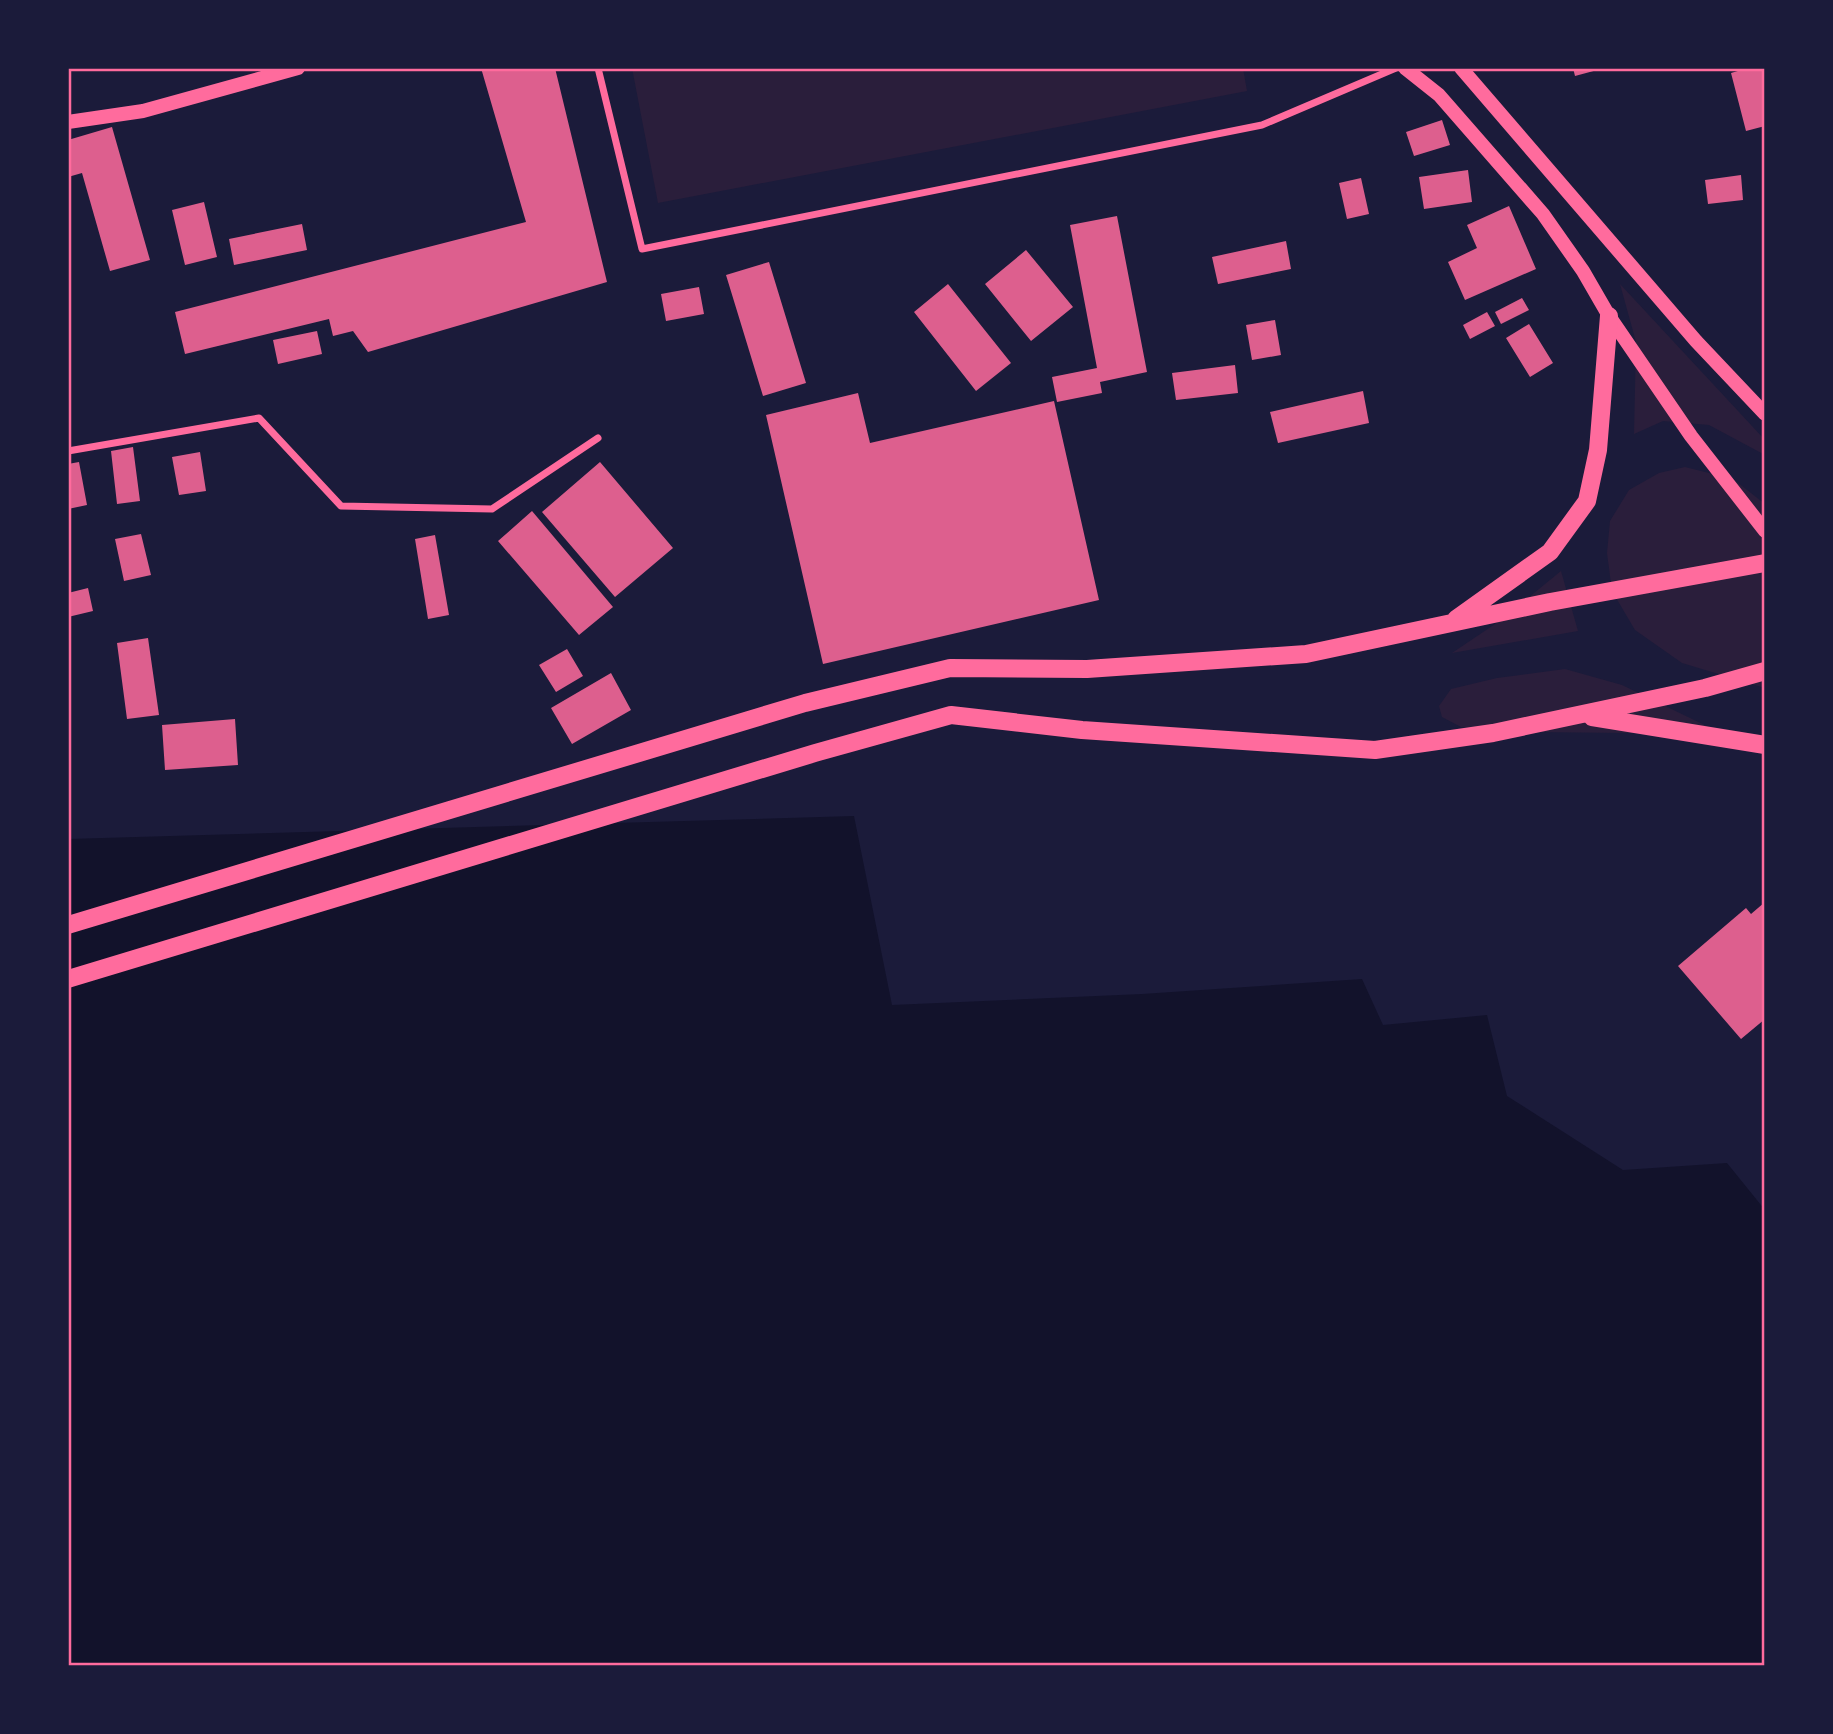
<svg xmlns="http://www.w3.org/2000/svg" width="1833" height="1734" viewBox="0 0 1833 1734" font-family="'Open Sans',sans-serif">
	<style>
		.green { fill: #2a1e3b }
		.water { fill: #12122b }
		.building { fill: #dd5f8e }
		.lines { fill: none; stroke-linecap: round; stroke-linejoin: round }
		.minor { stroke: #ff6b9d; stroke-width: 7 }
		.secondary { stroke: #ff6b9d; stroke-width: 14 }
		.primary { stroke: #ff6b9d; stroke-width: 18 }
		.neatline { fill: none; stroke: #ff6b9d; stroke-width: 2.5 }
	</style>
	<rect width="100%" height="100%" fill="#1b1b3a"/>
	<path class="green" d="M632 68H1243L1247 91 658 203Z
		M1620 284 1765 440V455L1709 425 1663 421 1634 434 1636 342Z
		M1685 467 1733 479 1765 504V688L1682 663 1635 630 1612 591 1607 553 1610 521 1629 490 1659 473Z
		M1561 571 1578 631 1452 653 1501 620Z
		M1565 669 1622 685 1723 734 1530 732 1461 727 1442 717 1439 706 1451 689 1497 678Z"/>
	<path class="water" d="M854 816 892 1005 1142 994 1362 979 1383 1025 1487 1015 1507 1096 1623 1170 1727 1163 1765 1210V1666H68V839Z"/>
	<path class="building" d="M481 68H555L607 282 368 352 353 331 333 336 329 319 185 354 175 312 526 222Z
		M1573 68H1601V69L1575 76Z
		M1748 68H1765V126L1746 131 1731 73Z
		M1442 120 1450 145 1414 156 1406 132Z
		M112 127 150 260 110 271 82 173 68 177V140Z
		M1468 170 1472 202 1424 209 1419 177Z
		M1741 175 1743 200 1708 204 1705 180Z
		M1361 178 1369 214 1347 219 1339 183Z
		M204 202 217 257 185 265 172 210Z
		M1509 206 1536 269 1465 300 1448 262 1477 248 1467 225Z
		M1117 216 1147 372 1100 382 1102 393 1057 402 1052 377 1097 368 1070 225Z
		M302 224 307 250 234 265 229 239Z
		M1286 241 1291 269 1218 284 1212 257Z
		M1026 250 1073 307 1031 341 985 284Z
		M769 262 806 383 763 396 726 275Z
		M948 284 1011 363 976 391 914 312Z
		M699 287 704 314 666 321 661 294Z
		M1522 298 1529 310 1501 324 1495 312Z
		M1487 312 1495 326 1470 339 1463 325Z
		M1275 320 1281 355 1252 360 1246 325Z
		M1529 324 1553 363 1530 377 1506 338Z
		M317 331 322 354 278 364 273 340Z
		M1235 365 1238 393 1176 400 1172 373Z
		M1363 391 1369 423 1278 443 1270 412Z
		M858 393 870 443 1054 401 1099 600 823 664 766 415Z
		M133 447 140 501 117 504 111 451Z
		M200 452 206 491 179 495 172 457Z
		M79 462 87 505 68 509V464Z
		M600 462 673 548 615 597 542 512Z
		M532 511 613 607 579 635 498 541Z
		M141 534 151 575 124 581 115 539Z
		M435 535 449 615 428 619 415 539Z
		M88 588 93 611 68 617V593Z
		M148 638 159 715 127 719 117 643Z
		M567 649 583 676 556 692 539 665Z
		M611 673 631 710 572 744 551 708Z
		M235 719 238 765 165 770 162 725Z
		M1765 902V1019L1741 1039 1678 966 1746 908 1751 914Z"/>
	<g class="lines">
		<path class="minor" d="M598 68 642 249 1262 125 1396 68
			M68 451 259 418 341 506 492 509 598 438"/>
		<path class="secondary" d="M1405 68 1439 95 1543 214 1583 271 1609 316 1691 436 1765 531
			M1461 68 1696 341 1765 414
			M68 122 143 111 298 68"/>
		<path class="primary" d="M1456 619 1550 552 1587 501 1598 450 1609 316
			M1592 717 1765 745
			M68 925 805 703 950 668 1087 669 1306 654 1550 602 1765 563
			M68 979 815 753 951 715 1082 730 1375 750 1493 733 1705 688 1765 671"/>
	</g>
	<rect width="1833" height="1734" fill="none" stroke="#1b1b3a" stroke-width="140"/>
	<rect x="70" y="70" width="1693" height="1594" class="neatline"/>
</svg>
